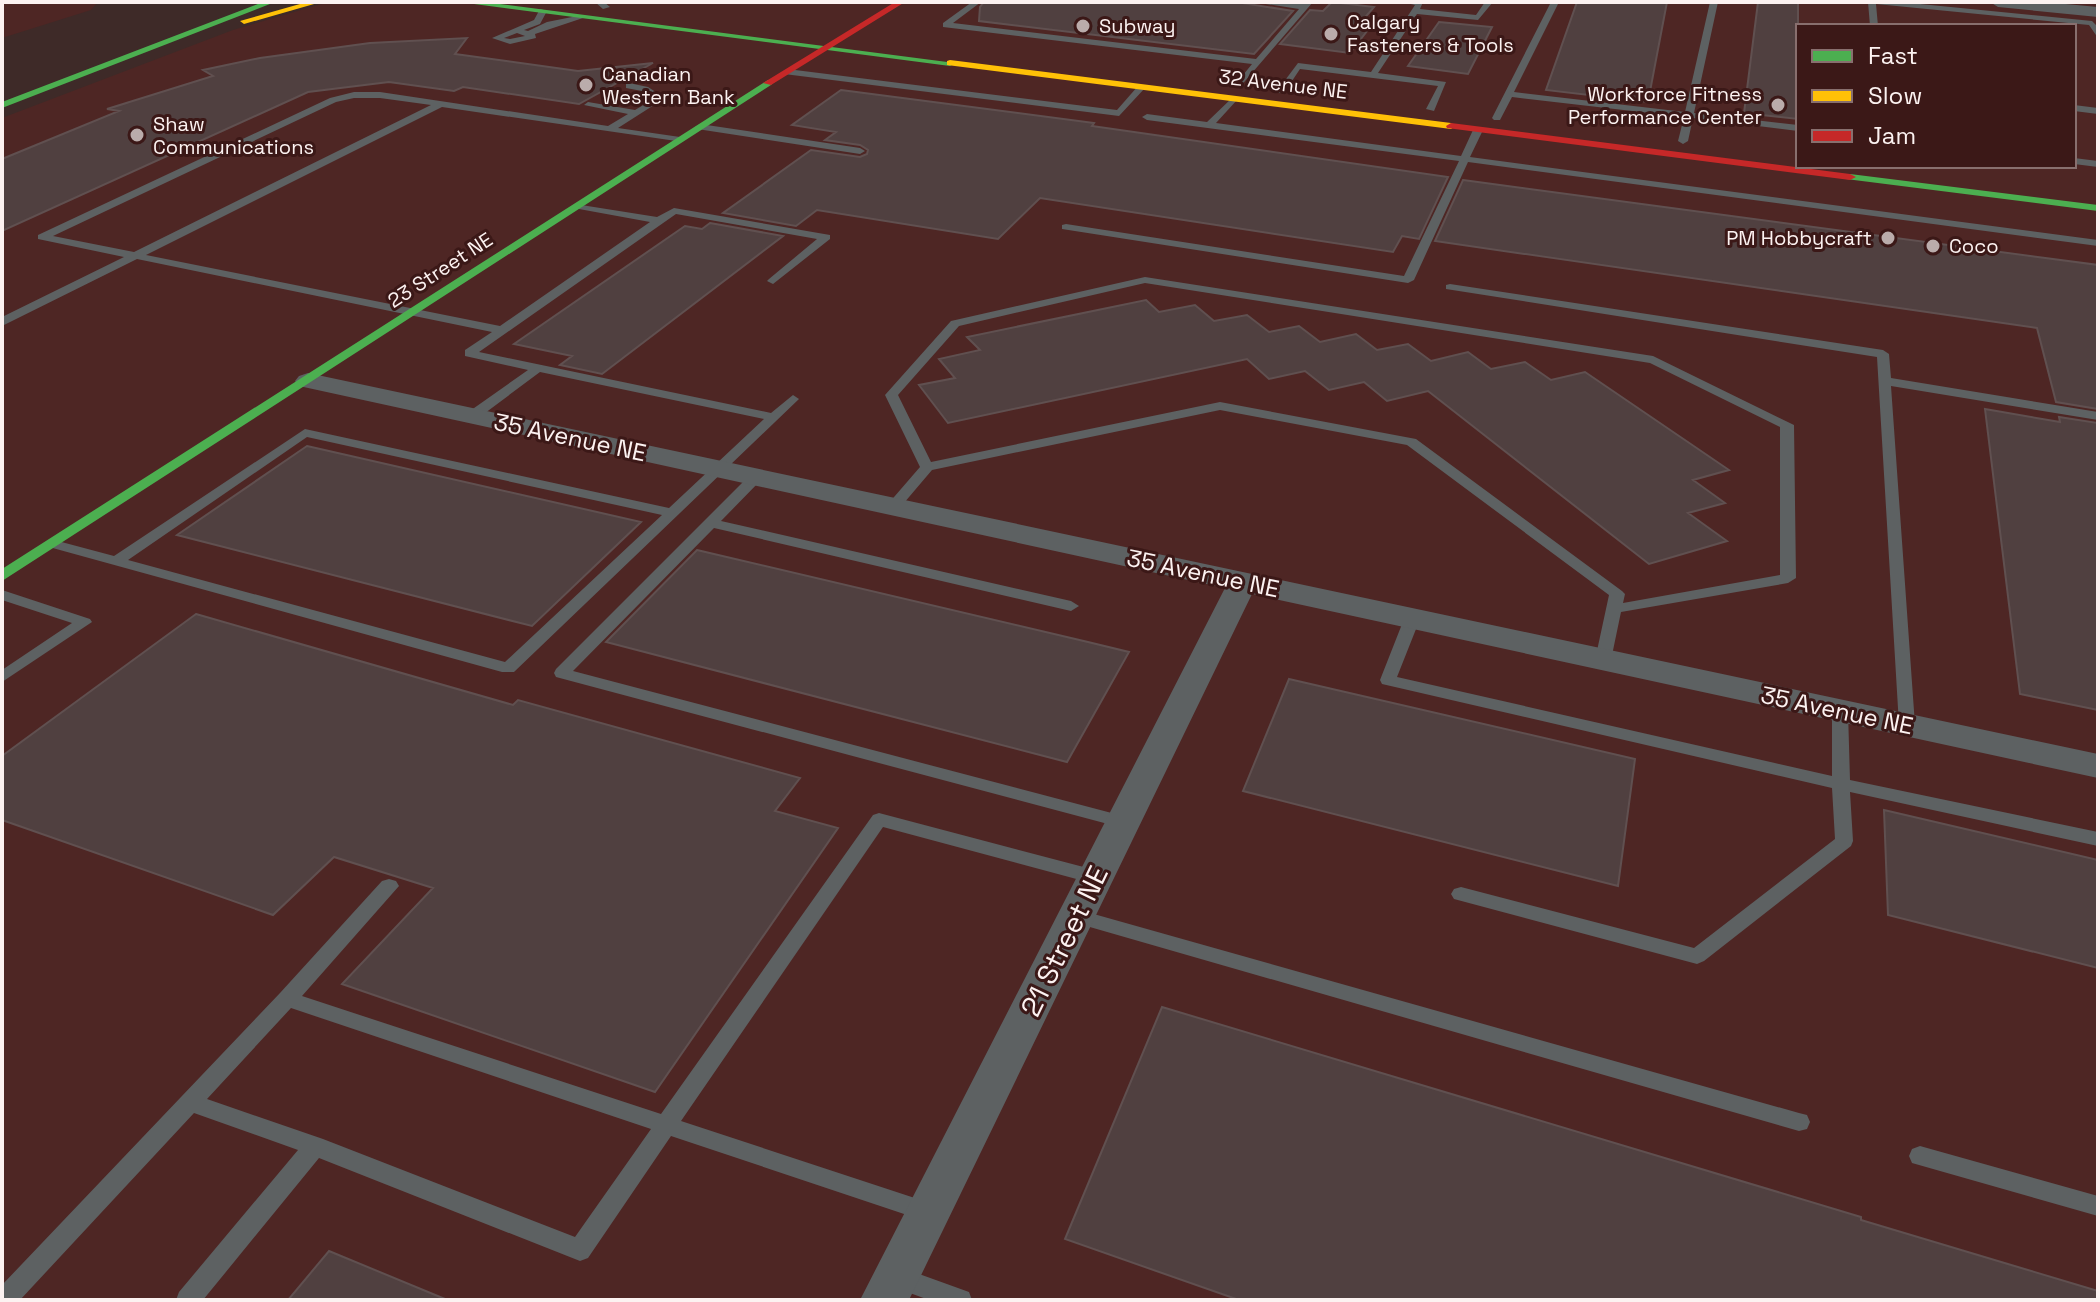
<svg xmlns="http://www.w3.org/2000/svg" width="2100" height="1302" viewBox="0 0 2100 1302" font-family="'Space Grotesk',sans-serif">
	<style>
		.built { fill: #4e2624; fill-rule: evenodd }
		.building { fill: #504040; stroke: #605050; stroke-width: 2 }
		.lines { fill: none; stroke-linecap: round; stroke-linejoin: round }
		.lane { fill: #5d6162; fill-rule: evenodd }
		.street { fill: #5d6162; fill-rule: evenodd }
		.fast { fill: #4caf50; fill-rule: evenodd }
		.slow { fill: #ffc107; fill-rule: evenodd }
		.jam { fill: #c62828; fill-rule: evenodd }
		.poi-dot { fill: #baacab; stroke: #3b1817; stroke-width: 3 }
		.labels { text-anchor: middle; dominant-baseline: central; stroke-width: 6; stroke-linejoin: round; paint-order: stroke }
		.far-poi-label { font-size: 20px; fill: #fcf2f1; stroke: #3b1817; text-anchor: start }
		.far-street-label { font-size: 20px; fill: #fcf2f1; stroke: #3b1817 }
		.street-label { font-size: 24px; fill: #fcf2f1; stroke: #3b1817 }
		.near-street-label { font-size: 28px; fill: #fcf2f1; stroke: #3b1817 }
	</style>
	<rect width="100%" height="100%" fill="#3e2a28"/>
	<path class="built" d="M2 2H98L91 10 2 38Z
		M328 2H2098V1300H2V118L233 30ZM1798 26H2074V166H1798Z"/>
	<path class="building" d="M984 2H1236L1293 11 1254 54 979 21 980 7Z
		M1332 2 1374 7 1362 21 1374 22 1350 53 1280 44 1310 10 1323 11Z
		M1577 2H1667L1648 102 1546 90Z
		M1758 2H1798V119L1744 113Z
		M1439 22 1492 27 1468 74 1408 66Z
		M467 38 455 54 578 71 653 63 579 104 463 87 454 91 389 82 308 92 2 231V159L119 111 107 109 213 76 203 70 260 58 370 43Z
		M841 90 1094 123 1092 126 1448 177 1419 239 1402 236 1393 252 1040 198 998 239 817 210 796 226 723 213 811 150 860 157 867 154 868 150 860 145 825 140 836 132 792 125Z
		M1463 180 2098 265V409L2056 402 2037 328 1435 241Z
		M710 223 783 236 602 374 560 365 572 356 514 344 685 226 702 229Z
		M1146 300 1159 312 1195 305 1214 321 1247 315 1269 332 1299 326 1320 342 1356 334 1377 350 1408 344 1431 361 1468 352 1491 369 1525 362 1551 380 1585 372 1729 470 1693 480 1725 503 1688 513 1727 541 1649 564 1428 391 1387 401 1364 382 1329 390 1305 371 1269 379 1247 359 948 423 919 385 955 378 939 359 980 350 967 337Z
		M1985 409 2060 422 2059 417 2098 423V710L2020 694Z
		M307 446 641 522 532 626 177 535Z
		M697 550 1088 642 1129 652 1067 762 606 642Z
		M196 614 513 705 518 700 800 778 775 811 838 828 655 1092 342 984 433 888 334 857 273 915 2 820V756Z
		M1289 679 1635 759 1618 886 1243 791Z
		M1884 810 2098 860V968L1888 915Z
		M1162 1007 1861 1217V1220L2098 1291V1300H1239L1065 1239Z
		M329 1251 445 1299V1300H288Z"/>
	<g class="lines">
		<path class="lane" d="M595 2H604L610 7 603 9Z
			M972 2H981L953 23 1256 59 1299 9 1253 2 1303 4 1313 2 1239 88 1235 85 1252 64 943 27V23Z
			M1402 2H1423L1420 9 1476 15 1485 2H1493L1478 20 1417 14 1378 73 1446 82 1434 111 1426 109 1438 86 1300 69 1284 93H1278L1277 91 1298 63 1371 72 1415 5Z
			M1551 2H1559L1514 92 1685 112 1710 2H1718L1694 113 1798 125V131L1693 118 1688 141 1683 144 1678 141 1684 117 1512 97 1500 120H1494L1492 118Z
			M1868 2H1900L2092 21 2098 27V38L2089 25 1876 4 1878 26H1870Z
			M540 9 547 11 540 24 524 30 528 31 547 22 582 15 586 17 535 34 536 38 510 44 492 38 534 20ZM517 33 525 36 510 39 504 38Z
			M787 69 1117 110 1138 86 1145 88 1119 116 784 74 783 72Z
			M629 83 648 87 665 98 618 128 680 137 683 138V142L442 107 146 255 500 326 650 222 579 209 575 208V204L657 217 674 208 830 235V239L773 284 767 281 769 279 817 239 676 214 479 352 771 413 793 395 799 399 514 672H502L49 547 47 544 54 540 114 556 305 429 669 508 764 419 540 372 477 419H467V413L528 370 465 356V350L492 332 137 259 2 326V317L124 257 38 239V235L330 98 354 92H380L608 126 628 114 584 105 588 102 635 110 655 98 642 91 626 88V84ZM354 98H380L431 105 134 252 53 236 336 102ZM307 437 662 515 505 662 128 560Z
			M1233 97 1237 100 1216 123 1461 156 1473 130 1478 127 1483 130 1470 157 2098 240V246L1468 162 1414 280 1408 283 1062 229V225L1066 224 1404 276 1459 161 1147 120 1142 117 1147 114 1207 122Z
			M2074 105 2098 108V114L2074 111Z
			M700 124 860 148 865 151 860 154 697 129 695 127Z
			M2074 158 2098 161V167L2074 164Z
			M1145 277 1653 356 1794 425 1796 578 1788 583 1621 612 1611 660 1603 665 1597 664 1595 660 1609 595 1407 445 1220 410 932 470 898 510H888L886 507 888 504 920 467 885 395 951 321ZM1145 283 1650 363 1780 427V575L1623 603 1625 594 1622 591 1416 439 1220 402 931 462 898 395 959 326Z
			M1450 284 1883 350 1889 354 1891 378 2098 412V420L1891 386 1915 725 1907 731 1899 725 1877 357 1446 289V285Z
			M756 473 763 477 761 480 721 521 1071 601 1079 606 1071 611 714 528 573 671 1123 816 1129 817 1132 822 1129 827 1123 828 556 677 554 673 556 669 751 474Z
			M2 590 90 619 92 622 2 682V670L72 623 2 600Z
			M1412 614 1420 619 1397 677 1832 776V711L1840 706 1848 711 1850 780 2098 832V846L1850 792 1853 841 1851 846 1704 961 1697 964 1454 899 1451 894 1454 889 1461 887 1694 948 1835 839 1832 788 1382 684 1380 680 1404 619Z
			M879 813 1095 870 1102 872 1104 877 1102 882 1095 884 883 827 681 1121 936 1205 940 1212 936 1219 928 1222 671 1136 588 1258 580 1261 319 1158 203 1300H176L179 1292 298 1150 194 1113 20 1300H2V1285L280 993 382 881 389 879 396 881 399 886 302 996 661 1114 873 815ZM291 1008 651 1129 575 1237 323 1139 207 1099Z
			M1076 909 1799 1113 1807 1115 1810 1122 1807 1129 1799 1131 1069 921 1066 916 1069 911Z
			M1920 1146 2098 1196V1216L1912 1163 1909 1156 1912 1149Z
			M897 1266 969 1292 972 1300H929L888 1285 885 1277 888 1269Z"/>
		<path class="street" d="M1990 2H2044L2098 7V17L1998 7Z
			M308 373 2098 754V778L1252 594 909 1300H860L1225 588 299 386 295 381 299 376Z"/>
		<path class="fast" d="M263 2H275L2 108V102Z
			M459 2H484L955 63 950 66Z
			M768 80 773 83 771 85 2 581V569Z
			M1850 174 2098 205V211L1846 179 1844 177Z"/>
		<path class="slow" d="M307 2H321L244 24 240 21Z
			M950 60 1451 123 1456 126 1451 129 947 65V61Z"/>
		<path class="jam" d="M895 2H905L771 85 763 83Z
			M1451 123 1850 174 1856 177 1850 180 1447 128 1446 126Z"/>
	</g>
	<g class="poi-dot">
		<circle cx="1083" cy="26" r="8"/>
		<circle cx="1331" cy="34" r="8"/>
		<circle cx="586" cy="85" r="8"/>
		<circle cx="1778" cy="105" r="8"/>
		<circle cx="137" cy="135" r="8"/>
		<circle cx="1888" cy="238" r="8"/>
		<circle cx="1933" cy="246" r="8"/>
	</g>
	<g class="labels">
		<g class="far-poi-label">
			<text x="1347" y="22">Calgary<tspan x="1347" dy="23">Fasteners &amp; Tools</tspan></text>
			<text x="1099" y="26">Subway</text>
			<text x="602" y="74">Canadian<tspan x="602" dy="23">Western Bank</tspan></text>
			<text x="1762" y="94" text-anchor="end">Workforce Fitness<tspan x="1762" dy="23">Performance Center</tspan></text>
			<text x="153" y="124">Shaw<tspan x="153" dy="23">Communications</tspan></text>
			<text x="1872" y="238" text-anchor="end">PM Hobbycraft</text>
			<text x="1949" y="246">Coco</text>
		</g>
		<g class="far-street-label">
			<text transform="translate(1283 84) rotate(7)">32 Avenue NE</text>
			<text transform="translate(440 270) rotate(-33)">23 Street NE</text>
		</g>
		<g class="street-label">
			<text transform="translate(570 437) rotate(12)">35 Avenue NE</text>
			<text transform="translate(1203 573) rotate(12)">35 Avenue NE</text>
			<text transform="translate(1837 710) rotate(12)">35 Avenue NE</text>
		</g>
		<g class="near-street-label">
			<text transform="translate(1064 941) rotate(-64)">21 Street NE</text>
		</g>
	</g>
	<rect width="2100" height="1302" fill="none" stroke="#fcf2f1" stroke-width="8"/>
	<rect x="1796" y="24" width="280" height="144" fill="#3b1817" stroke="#886f6e" stroke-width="2"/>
	<rect x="1812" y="50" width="40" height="12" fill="#4caf50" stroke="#886f6e" stroke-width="2"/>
	<text x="1868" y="64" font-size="24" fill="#fcf2f1">Fast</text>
	<rect x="1812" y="90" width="40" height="12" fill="#ffc107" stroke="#886f6e" stroke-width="2"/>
	<text x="1868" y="104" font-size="24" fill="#fcf2f1">Slow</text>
	<rect x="1812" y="130" width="40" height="12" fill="#c62828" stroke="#886f6e" stroke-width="2"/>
	<text x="1868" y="144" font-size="24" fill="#fcf2f1">Jam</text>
</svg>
